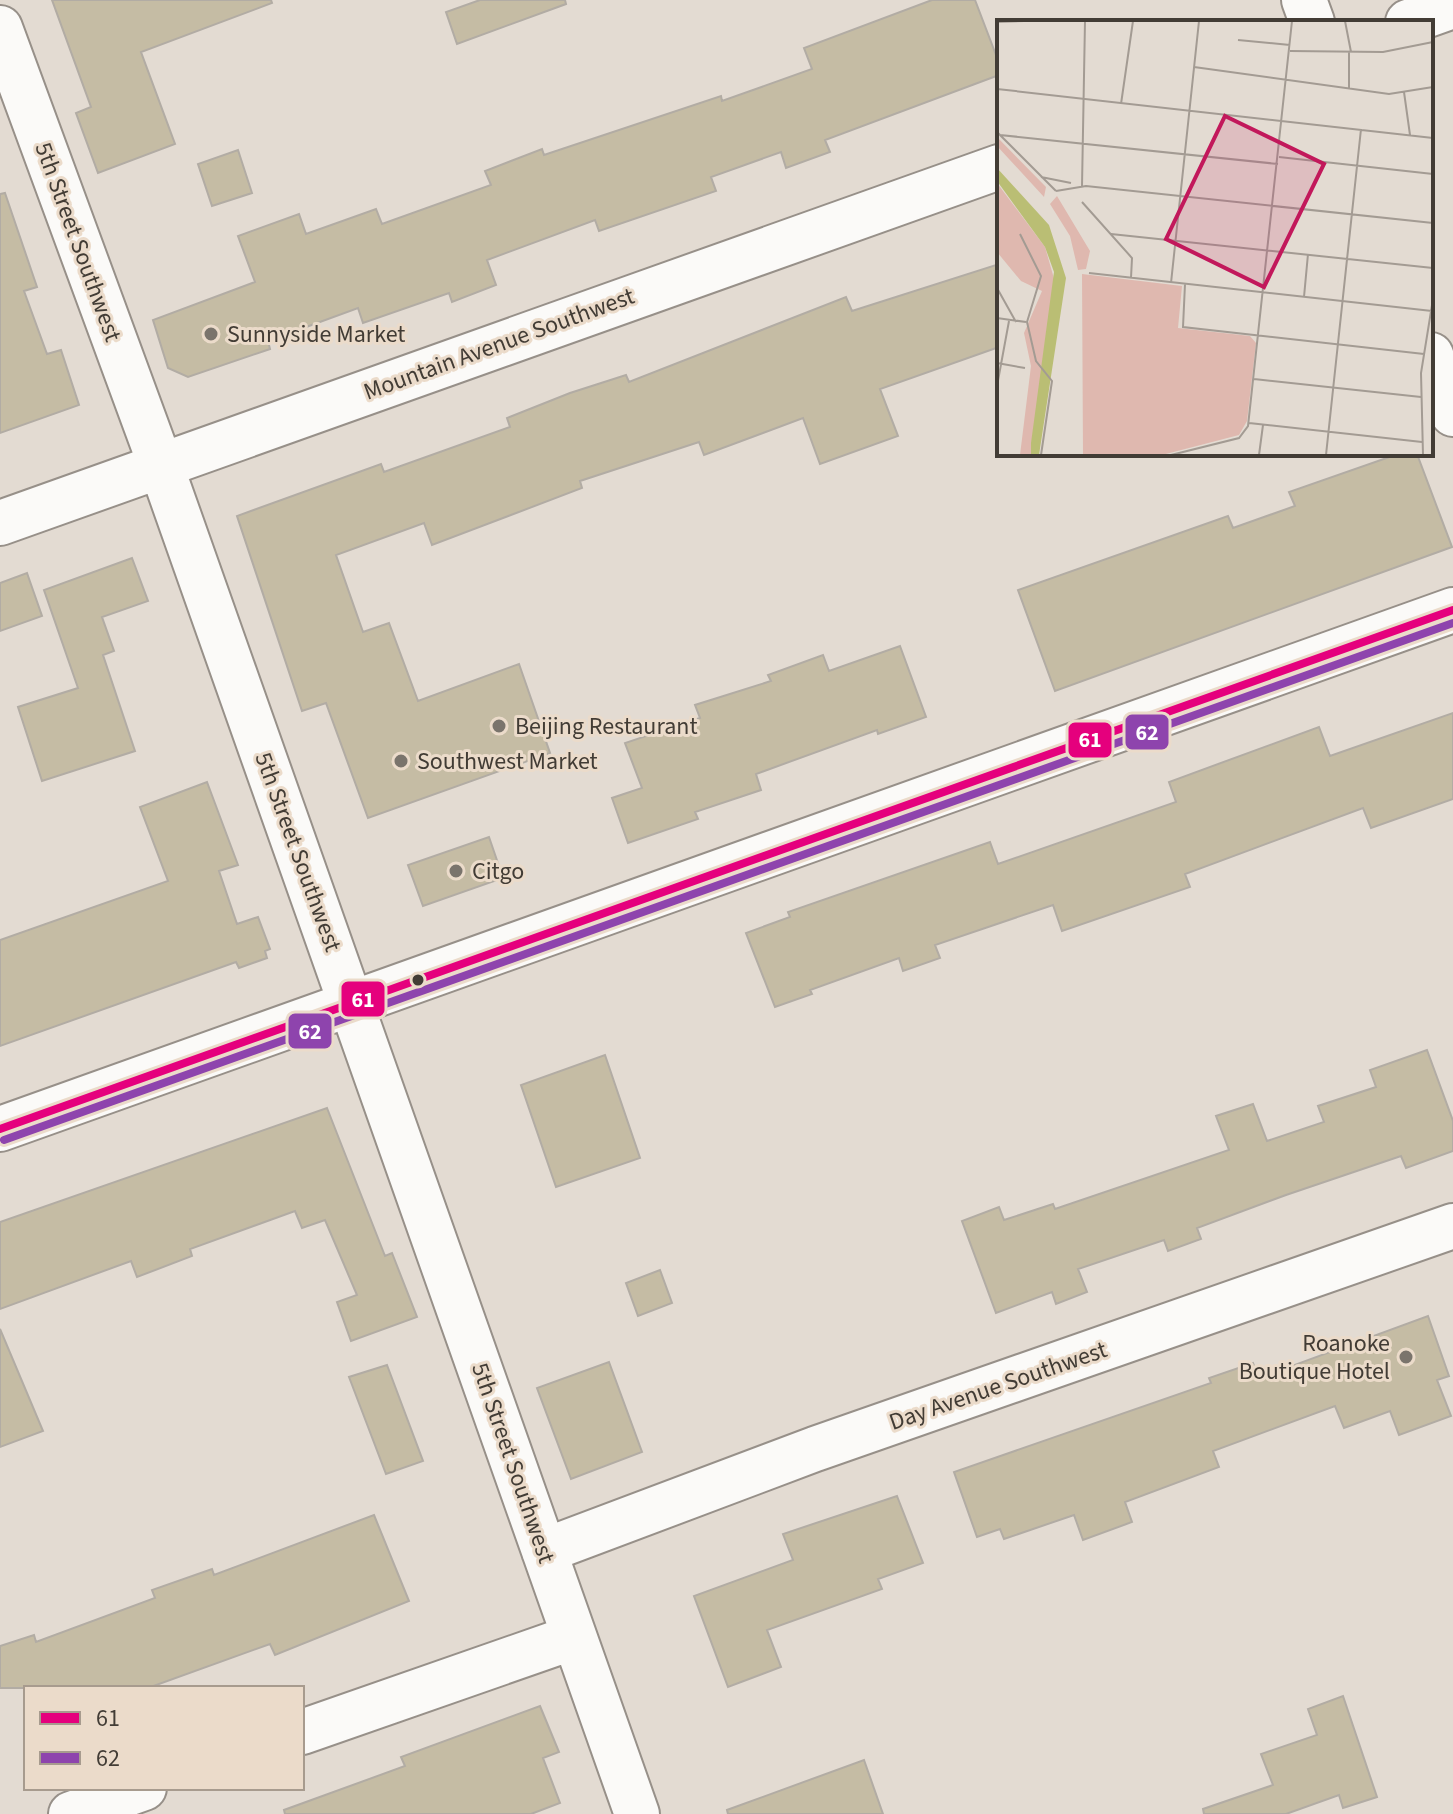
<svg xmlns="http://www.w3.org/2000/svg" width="1453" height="1814" viewBox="0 0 1453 1814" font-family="'Source Sans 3',sans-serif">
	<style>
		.building { fill: #c5bca4; stroke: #b2aca4; stroke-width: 2 }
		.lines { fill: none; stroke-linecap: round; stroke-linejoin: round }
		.minor-casing { stroke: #979089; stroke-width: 48 }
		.major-casing { stroke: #979089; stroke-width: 48 }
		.minor { stroke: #fbfaf8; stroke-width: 44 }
		.major { stroke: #fbfaf8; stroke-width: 44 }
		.bus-1-casing { stroke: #ebdbca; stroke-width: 14 }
		.bus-2-casing { stroke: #ebdbca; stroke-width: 14 }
		.bus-1 { stroke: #e5007d; stroke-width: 8 }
		.bus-2 { stroke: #8e44ad; stroke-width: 8 }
		.poi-dot { fill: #7a746c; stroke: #ebdbca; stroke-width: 3 }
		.bus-dot { fill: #423c35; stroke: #ebdbca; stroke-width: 3 }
		.labels { text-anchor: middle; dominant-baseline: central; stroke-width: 6; stroke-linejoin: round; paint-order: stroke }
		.street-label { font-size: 24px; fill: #423c35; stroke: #ebdbca }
		.poi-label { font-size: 24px; fill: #423c35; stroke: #ebdbca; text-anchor: start }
		.inset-road { fill: none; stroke: #a39b93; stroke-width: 2 }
		.view { fill: #c2185b; fill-opacity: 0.15; stroke: #c2185b; stroke-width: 4 }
		.inset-edge { fill: none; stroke: #423c35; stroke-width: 4 }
		.line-badge { stroke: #ebdbca; stroke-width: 3 }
		.badge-label { font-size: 22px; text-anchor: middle; font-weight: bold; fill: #fff }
	</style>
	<rect width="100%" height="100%" fill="#e3dbd2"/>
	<path class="building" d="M52 0H271L272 3 141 52 175 144 98 173 76 113 91 107Z
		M480 0H565L566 4 457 44 446 12Z
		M932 0H975L999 63V75L825 140 830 152 786 168 781 152 711 177 716 191 599 231 595 220 487 260 496 285 452 302 449 293 363 323 358 308 268 341 270 349 188 377 168 368 153 320 255 282 238 236 299 214 306 234 376 209 382 224 491 185 485 171 542 149 544 155 721 96 722 101 812 69 804 48Z
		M238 150 252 193 212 206 198 164Z
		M5 193 37 287 24 291 47 354 61 350 79 405 0 433V194Z
		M999 264V347L880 389 898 436 820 464 803 418 704 455 699 442 580 481 582 488 432 545 424 523 336 555 363 632 389 623 418 701 519 664 550 753 368 818 326 703 302 711 237 516 381 464 384 472 510 427 507 418 570 393 626 375 629 382 846 297 852 311Z
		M1398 454H1417L1452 547 1055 691 1018 590 1228 516 1233 528 1295 506 1289 492Z
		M132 558 148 601 102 617 114 651 103 655 135 751 42 781 18 707 78 688 44 590Z
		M27 573 42 616 0 631V583Z
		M900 646 926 717 878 734 877 730 756 774 761 790 695 812 698 819 628 843 612 798 642 788 625 743 700 718 695 705 771 681 768 675 823 655 829 671Z
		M1453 713V799L1371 828 1363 808 1185 874 1190 887 1062 931 1053 905 935 945 940 958 903 971 899 958 810 990 812 994 775 1007 746 933 790 917 788 912 990 842 998 864 1176 802 1169 782 1319 727 1330 756Z
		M207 782 238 865 219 871 237 924 258 917 270 949 265 951 267 958 239 968 236 962 0 1046V940L168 881 140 807Z
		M489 837 503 878 423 906 408 865Z
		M1427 1050 1453 1121V1151L1406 1168 1401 1156 1286 1195 1197 1228 1201 1239 1168 1251 1164 1240 1078 1269 1087 1292 1056 1304 1052 1292 996 1313 962 1221 999 1207 1004 1220 1053 1204 1055 1209 1229 1150 1216 1116 1253 1104 1267 1141 1324 1122 1318 1106 1376 1087 1370 1070Z
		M605 1055 640 1158 556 1187 521 1085Z
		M327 1108 385 1256 392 1253 417 1317 351 1341 337 1302 357 1295 325 1220 302 1228 295 1211 190 1249 192 1256 137 1277 131 1261 0 1309V1222Z
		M660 1270 672 1303 638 1316 626 1283Z
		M1428 1316 1449 1376 1437 1380 1451 1416 1399 1435 1390 1411 1344 1428 1335 1406 1213 1451 1219 1467 1125 1502 1132 1522 1083 1540 1074 1515 1004 1539 1000 1529 977 1537 954 1472 1211 1383 1209 1378 1253 1363 1259 1378Z
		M0 1329 43 1431 0 1447Z
		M609 1362 642 1452 571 1479 537 1388Z
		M387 1365 423 1461 386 1474 349 1377Z
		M897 1496 923 1563 878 1579 882 1589 767 1630 781 1667 728 1687 694 1596 793 1560 783 1534Z
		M374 1515 409 1601 275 1655 270 1644 148 1688H0V1646L34 1635 36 1642 155 1598 152 1590 212 1569 214 1575Z
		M1343 1696 1377 1797 1343 1808 1339 1795 1286 1814H1204L1203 1809 1273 1785 1261 1754 1317 1735 1308 1709Z
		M540 1706 559 1752 543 1758 560 1803 531 1814H285L284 1810 405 1766 401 1757Z
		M864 1760 883 1814H728L727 1810Z"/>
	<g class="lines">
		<g class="minor-casing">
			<path id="minor" d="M1304 0 1312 22
				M1408 22 1453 6
				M0 28 161 466 637 1814
				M1431 355 1453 414
				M0 523 999 167
				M544 1551 815 1449 1453 1226
				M302 1732 574 1637
				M71 1814 144 1788"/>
		</g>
		<g class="major-casing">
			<path id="major" d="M0 1129 1453 610"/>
		</g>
		<use href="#minor" class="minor"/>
		<use href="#major" class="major"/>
		<g class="bus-1-casing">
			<path id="bus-1" d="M0 1129 1453 610"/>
		</g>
		<g class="bus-2-casing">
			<path id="bus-2" d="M4 1140 1453 623"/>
		</g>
		<use href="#bus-1" class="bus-1"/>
		<use href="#bus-2" class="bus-2"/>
	</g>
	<g class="poi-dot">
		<circle cx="211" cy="334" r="8"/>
		<circle cx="499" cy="726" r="8"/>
		<circle cx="401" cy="761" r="8"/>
		<circle cx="456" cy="871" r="8"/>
		<circle cx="1406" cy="1357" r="8"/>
	</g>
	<circle class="bus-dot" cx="418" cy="980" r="7"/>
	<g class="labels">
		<g class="street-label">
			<text transform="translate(78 242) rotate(70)">5th Street Southwest</text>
			<text transform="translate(499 344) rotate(-20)">Mountain Avenue Southwest</text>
			<text transform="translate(298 852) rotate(70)">5th Street Southwest</text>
			<text transform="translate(998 1386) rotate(-19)">Day Avenue Southwest</text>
			<text transform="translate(513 1463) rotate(71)">5th Street Southwest</text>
		</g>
		<g class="poi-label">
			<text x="227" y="334">Sunnyside Market</text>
			<text x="515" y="726">Beijing Restaurant</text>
			<text x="417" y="761">Southwest Market</text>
			<text x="472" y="871">Citgo</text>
			<text x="1390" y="1343" text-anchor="end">Roanoke<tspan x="1390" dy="28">Boutique Hotel</tspan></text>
		</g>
	</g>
	<g transform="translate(997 20)">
		<rect width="436" height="436" fill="#e3dbd2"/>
		<path d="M0 117 49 167 47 177 0 126ZM0 163 48 227 58 262 34 435H23L34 346 27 313 45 271 24 261 0 232ZM60 176 93 231 89 249 81 250 73 216 53 184ZM85 254 185 266 181 308 253 316 259 323 250 401 242 415 165 435H86Z" fill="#dfb8af"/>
		<path d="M0 148 52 205 69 258 42 435H34V423L57 252 48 227 0 161Z" fill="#babe74"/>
		<path class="inset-road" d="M348 1 354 32M0 2 27 1M241 20 293 25M293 31 386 32 436 22M197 47 392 74 436 67M352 68V32M0 69 436 118M407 72 413 115M124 84 136 1M0 112 59 171M3 115 281 144M282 137 436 154M44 157 74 163M85 166 88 1M59 171 89 166 436 203M85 182 135 238 134 258M23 214 44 256 30 302 39 341 55 361 44 435M114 214 436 248M92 253 435 291M174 263 202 1M188 264 186 307 427 334M0 268 19 302M307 277 311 234M0 298 29 302M0 343 28 348M257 359 424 377M0 366 12 301M252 403 425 422M174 435 242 418 251 406 295 1M262 435 266 405M329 435 364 109M426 435 424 353 436 279"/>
		<path class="view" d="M228 96 327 144 267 267 169 219Z"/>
		<rect width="436" height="436" class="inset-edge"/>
	</g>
	<g class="line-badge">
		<rect x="1124" y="713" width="46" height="38" rx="8" fill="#8e44ad"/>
		<rect x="1067" y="721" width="46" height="38" rx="8" fill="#e5007d"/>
		<rect x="340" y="980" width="46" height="38" rx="8" fill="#e5007d"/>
		<rect x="287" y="1012" width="46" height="38" rx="8" fill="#8e44ad"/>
	</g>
	<g class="badge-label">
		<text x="1147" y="740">62</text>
		<text x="1090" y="747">61</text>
		<text x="363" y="1007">61</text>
		<text x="310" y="1039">62</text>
	</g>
	<rect x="24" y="1686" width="280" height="104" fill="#ebdbca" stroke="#a79b8e" stroke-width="2"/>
	<rect x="40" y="1712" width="40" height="12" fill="#e5007d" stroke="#a79b8e" stroke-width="2"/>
	<text x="96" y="1726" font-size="24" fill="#423c35">61</text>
	<rect x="40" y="1752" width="40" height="12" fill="#8e44ad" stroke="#a79b8e" stroke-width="2"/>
	<text x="96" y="1766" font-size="24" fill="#423c35">62</text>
</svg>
